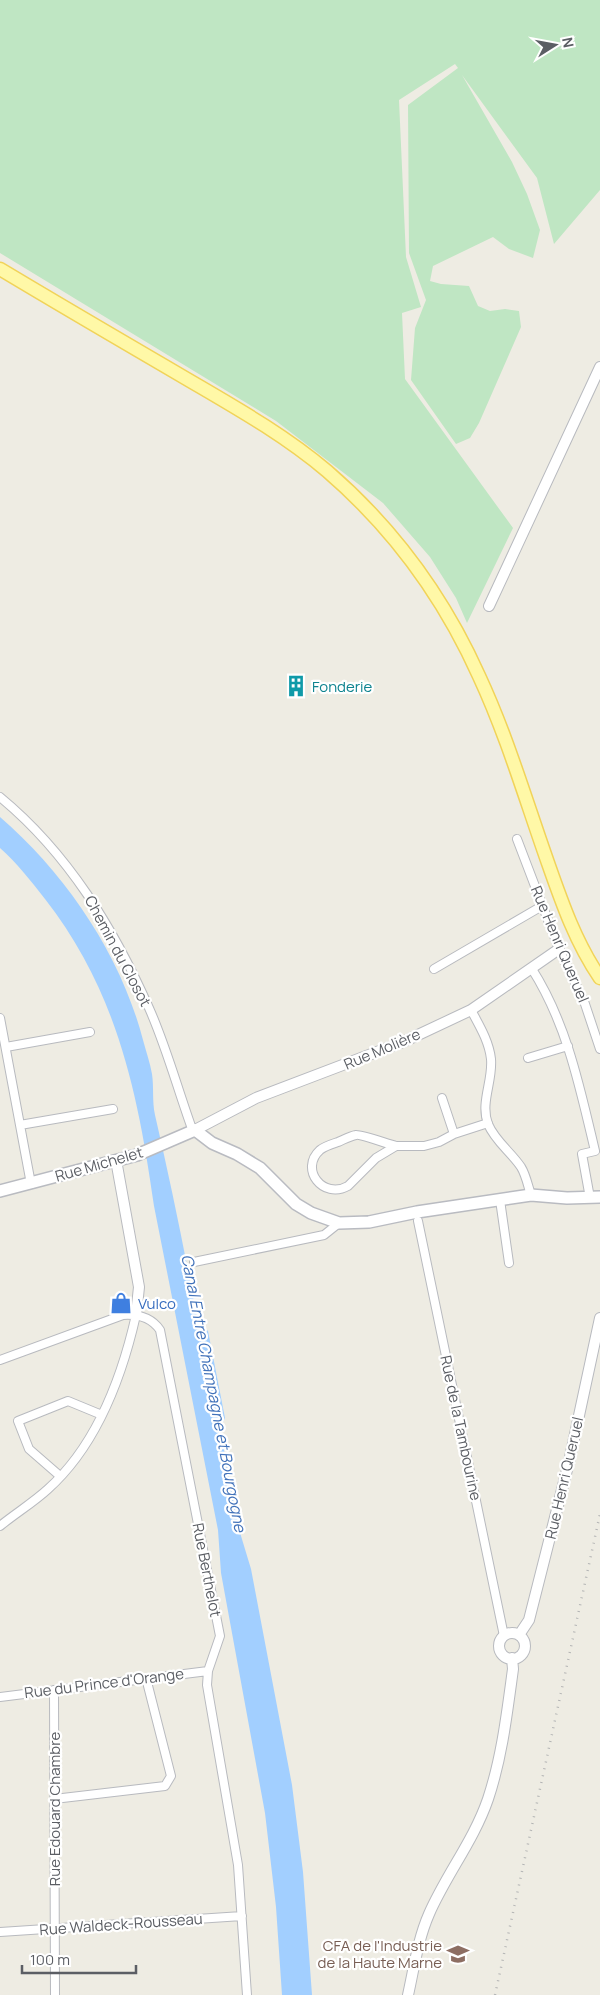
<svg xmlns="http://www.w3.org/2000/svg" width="600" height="1995" viewBox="0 0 600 1995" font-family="Manrope,sans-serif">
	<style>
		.green { fill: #bfe6c3 }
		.water { fill: #a2cfff }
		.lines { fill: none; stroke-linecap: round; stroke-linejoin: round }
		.minor-casing { stroke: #b8babf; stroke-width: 10 }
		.tertiary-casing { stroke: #b8babf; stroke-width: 12 }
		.secondary-casing { stroke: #b9bbc1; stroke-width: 14 }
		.primary-casing { stroke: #f1d359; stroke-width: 15 }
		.minor { stroke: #fff; stroke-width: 8 }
		.tertiary { stroke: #fff; stroke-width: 10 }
		.secondary { stroke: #fff; stroke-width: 11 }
		.primary { stroke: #fff8a7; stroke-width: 12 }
		.rail { stroke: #b4b5b5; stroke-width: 2.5; stroke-dasharray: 1 6; stroke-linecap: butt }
		.labels { text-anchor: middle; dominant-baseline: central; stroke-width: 4.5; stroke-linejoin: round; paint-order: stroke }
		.culture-label { font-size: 15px; fill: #0d838f; stroke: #fff; text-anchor: start }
		.street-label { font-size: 15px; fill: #5b5e64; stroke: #fff }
		.shop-label { font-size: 15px; fill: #366cbe; stroke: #fff; text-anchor: start }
		.education-label { font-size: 15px; fill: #785e54; stroke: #fff; text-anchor: end }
		.water-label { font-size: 16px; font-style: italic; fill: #4172ba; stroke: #fff }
	</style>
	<rect width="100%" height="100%" fill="#eeece3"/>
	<path class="green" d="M0 0H600V190L554 244 537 178 462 75 512 162 527 194 540 230 533 258 509 249 493 237 433 266 430 281 441 284 469 286 478 306 490 311 505 309 519 311 521 327 479 423 470 438 456 444 411 380 415 328 426 300 409 253 408 105 458 68 455 64 399 100 406 257 421 307 402 313 405 379 513 528 467 623 456 598 430 557 383 503 276 421 0 253Z"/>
	<path class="water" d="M0 817C66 874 121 955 143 1040 146 1051 150 1063 152 1074 154 1087 152 1101 155 1115 171 1184 185 1253 198 1323L208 1331 225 1418 220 1428 238 1526 251 1569 292 1785 303 1872 312 1995H282L276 1907 265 1813 221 1573 218 1530 154 1206C138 1093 117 991 45 899 31 881 17 863 0 848Z"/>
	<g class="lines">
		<g class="minor-casing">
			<path id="minor" d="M0 797C68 853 114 929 149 1008 166 1046 177 1087 191 1126L195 1130
				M517 839 559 949 585 1004 600 1049
				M434 969 542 906
				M532 969C567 1024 580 1088 595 1151L582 1154 590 1198
				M471 1010C479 1025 489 1041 491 1059 493 1081 480 1103 488 1124 495 1141 511 1152 521 1167 526 1175 528 1186 531 1195
				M0 1018 31 1184
				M6 1047 90 1032
				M528 1058 568 1046
				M442 1098 454 1134
				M20 1125 113 1109
				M396 1146C388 1144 360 1134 356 1135 350 1136 343 1140 338 1142 332 1144 325 1146 320 1150 299 1169 323 1200 348 1186L376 1158 396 1146H424L439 1142 454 1134 488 1123
				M500 1200 509 1263
				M418 1221 504 1636
				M194 1262 324 1235 339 1223
				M0 1360 123 1315C137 1314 151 1317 160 1330L220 1636 208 1671 207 1685 238 1865 247 1995
				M60 1476 29 1449 18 1421 68 1401 102 1415
				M0 1526C16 1513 34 1502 48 1489 97 1445 122 1377 136 1315
				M54 1690 55 1995
				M0 1697 208 1671
				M54 1799 165 1786 171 1776 146 1678
				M0 1932 242 1916"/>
		</g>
		<g class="tertiary-casing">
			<path id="tertiary" d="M489 606 600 367
				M195 1130 256 1098 403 1042 471 1010 559 949
				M116 1160 139 1287 136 1315
				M499 1646a13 13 0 1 1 26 0a13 13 0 1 1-26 0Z
				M519 1635 529 1620 569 1462 600 1318
				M408 1995C414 1968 418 1939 429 1914 446 1875 474 1840 488 1799 502 1757 507 1713 513 1669L512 1658"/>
		</g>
		<g class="secondary-casing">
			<path id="secondary" d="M0 1191 137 1155 195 1130 212 1143 237 1154 260 1168 296 1204 311 1213 339 1223 369 1222 417 1212 531 1195 567 1198 600 1197"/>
		</g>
		<g class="primary-casing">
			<path id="primary" d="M0 269C60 305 120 340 180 375 231 405 282 433 327 471 392 527 444 598 479 676 507 736 526 801 548 863 562 903 576 943 600 978"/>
		</g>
		<use href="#minor" class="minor"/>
		<use href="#tertiary" class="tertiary"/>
		<use href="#secondary" class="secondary"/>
		<use href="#primary" class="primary"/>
		<path class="rail" d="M495 1995 600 1514"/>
	</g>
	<defs>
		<g id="building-bare" transform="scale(1.725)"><path d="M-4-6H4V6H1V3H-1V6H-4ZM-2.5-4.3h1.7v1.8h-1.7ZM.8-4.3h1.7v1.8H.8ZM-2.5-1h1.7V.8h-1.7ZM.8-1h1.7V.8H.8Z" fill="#0f9aa8" stroke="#fff" stroke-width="2.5" paint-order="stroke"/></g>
		<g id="shop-bare" transform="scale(1.725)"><path d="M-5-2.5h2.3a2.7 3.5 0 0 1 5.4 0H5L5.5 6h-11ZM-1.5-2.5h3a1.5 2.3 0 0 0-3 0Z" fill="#3f7fe0" stroke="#fff" stroke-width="2.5" paint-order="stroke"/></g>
		<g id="school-bare" transform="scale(1.725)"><path d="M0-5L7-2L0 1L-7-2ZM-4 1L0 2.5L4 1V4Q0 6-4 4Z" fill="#8d6e63" stroke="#fff" stroke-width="2.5" paint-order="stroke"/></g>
	</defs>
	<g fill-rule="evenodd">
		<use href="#building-bare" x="296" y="686"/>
		<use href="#shop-bare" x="121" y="1303"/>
		<use href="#school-bare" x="458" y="1954"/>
	</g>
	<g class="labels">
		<g class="culture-label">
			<text x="312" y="686">Fonderie</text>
		</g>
		<g class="street-label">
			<text transform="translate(560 944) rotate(67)">Rue Henri Queruel</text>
			<text transform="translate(118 951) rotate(62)">Chemin du Closot</text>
			<text transform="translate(382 1049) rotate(-23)">Rue Molière</text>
			<text transform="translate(99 1164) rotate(-16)">Rue Michelet</text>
			<text transform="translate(461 1428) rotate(78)">Rue de la Tambourine</text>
			<text transform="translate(564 1478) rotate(-77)">Rue Henri Queruel</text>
			<text transform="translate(207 1570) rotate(79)">Rue Berthelot</text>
			<text transform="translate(104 1683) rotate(-7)">Rue du Prince d'Orange</text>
			<text transform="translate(54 1809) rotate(-90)">Rue Edouard Chambre</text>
			<text transform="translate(121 1924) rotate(-4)">Rue Waldeck-Rousseau</text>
		</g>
		<g class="shop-label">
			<text x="138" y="1303">Vulco</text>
		</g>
		<g class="education-label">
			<text x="442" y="1945">CFA de l'Industrie<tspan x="442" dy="17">de la Haute Marne</tspan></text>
		</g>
		<g class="water-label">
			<text transform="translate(214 1393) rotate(79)">Canal Entre Champagne et Bourgogne</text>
		</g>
	</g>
	<g transform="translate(555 45) rotate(79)" stroke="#ffffff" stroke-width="4" paint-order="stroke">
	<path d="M0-4L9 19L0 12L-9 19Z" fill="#5b5e64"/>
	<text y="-8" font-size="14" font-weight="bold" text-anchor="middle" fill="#5b5e64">N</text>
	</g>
	<path d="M22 1965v8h114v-8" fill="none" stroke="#5b5e64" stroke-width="2.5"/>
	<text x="30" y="1965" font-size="15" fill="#5b5e64" stroke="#ffffff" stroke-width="4" paint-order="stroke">100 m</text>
</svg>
